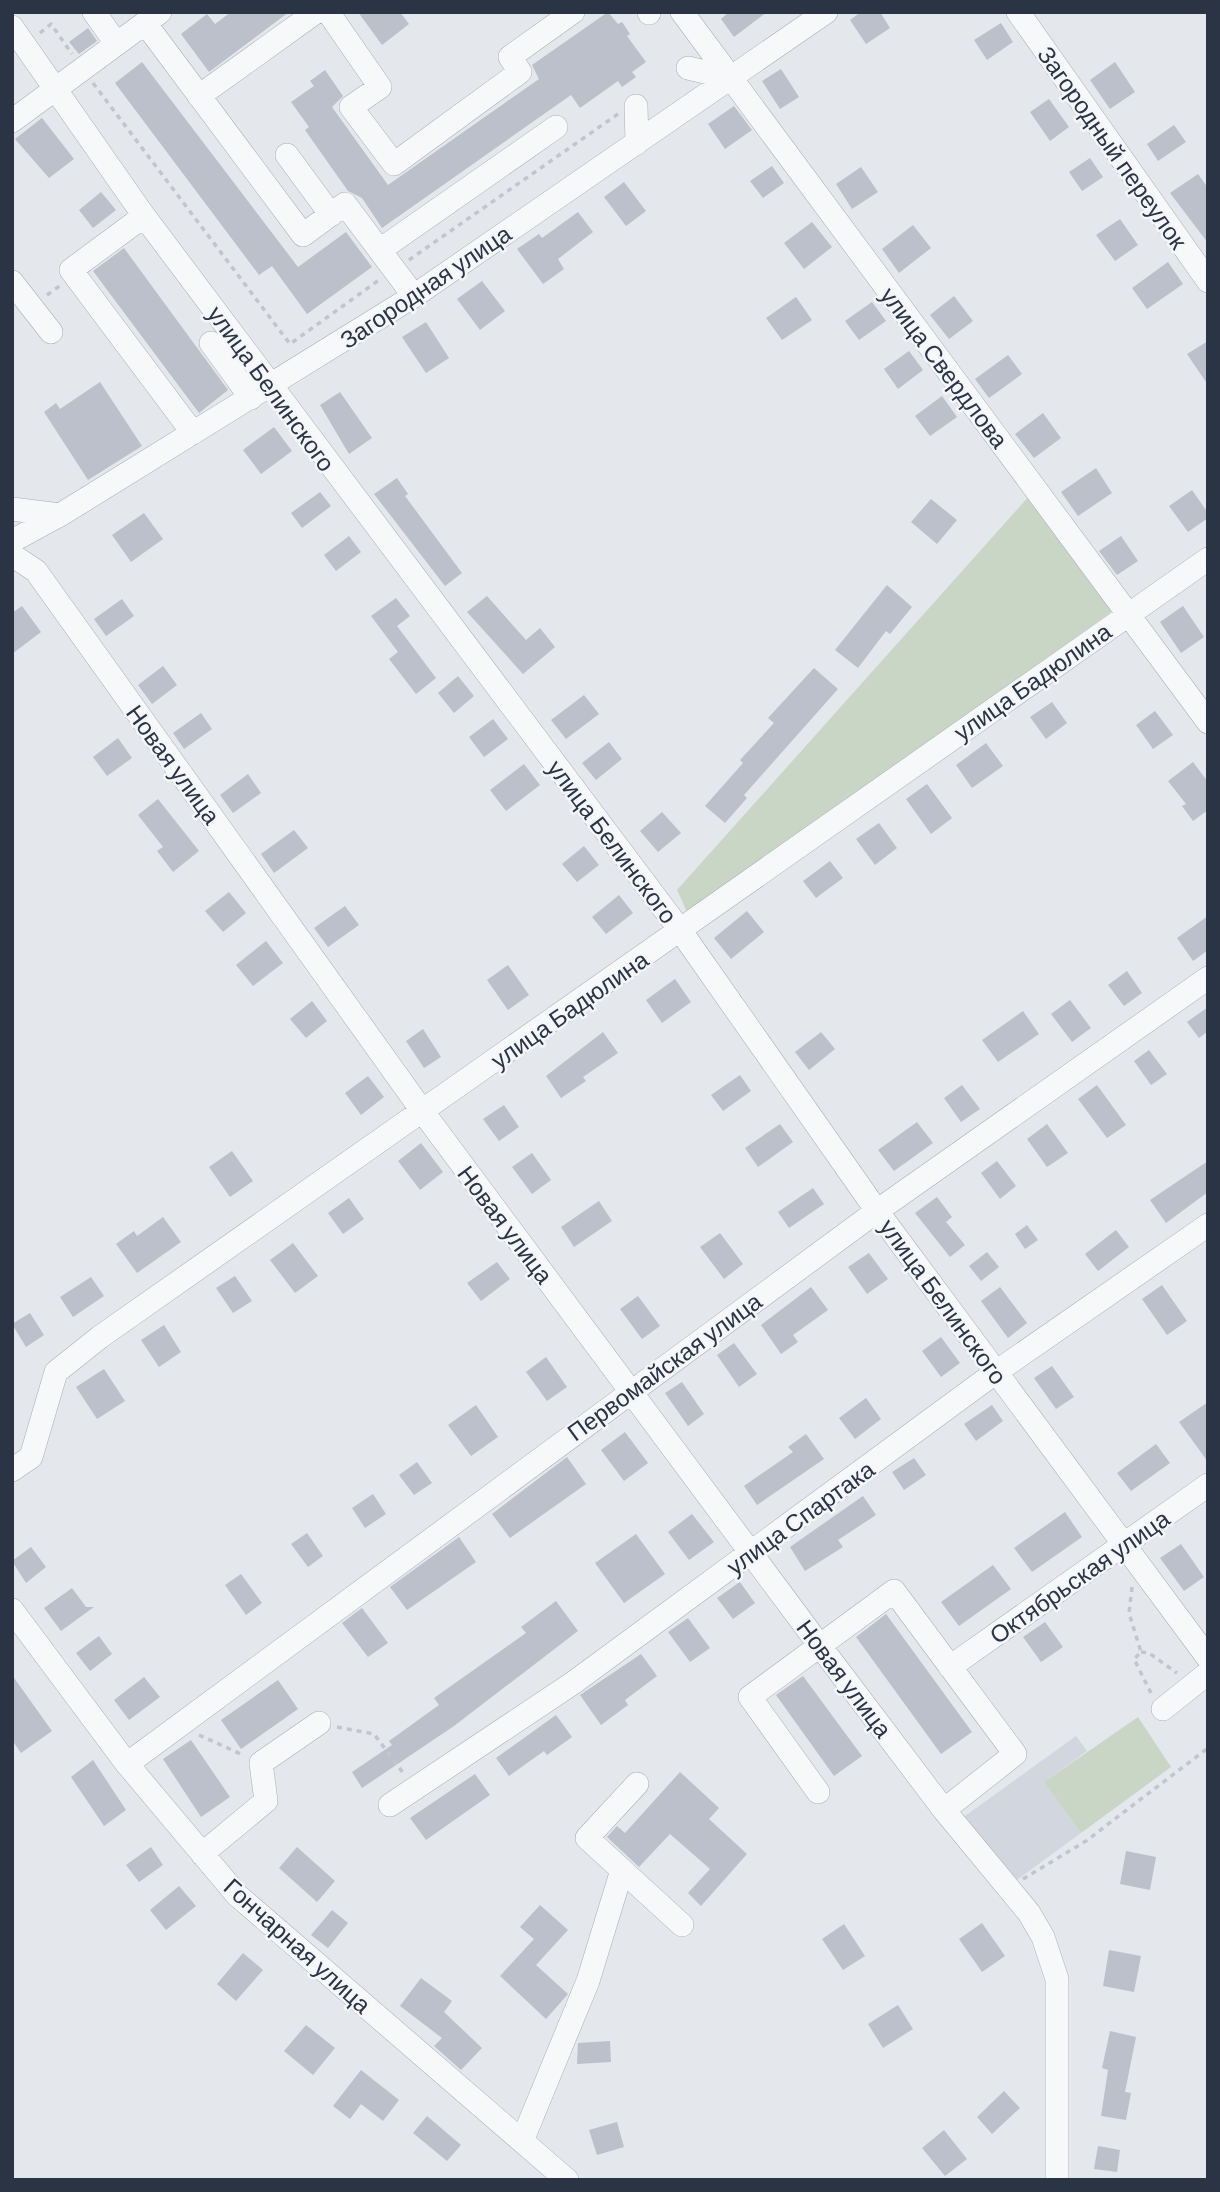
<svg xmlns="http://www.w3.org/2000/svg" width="1220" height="2192" viewBox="0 0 1220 2192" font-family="Barlow,sans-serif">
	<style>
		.built { fill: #d2d6de }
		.green { fill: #c9d6c5 }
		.building { fill: #bbc0ca }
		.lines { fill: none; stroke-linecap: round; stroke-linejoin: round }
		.minor-casing { stroke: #a9aeb7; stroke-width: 24 }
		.path { stroke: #c2c5cb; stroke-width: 3.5; stroke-dasharray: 5 5; stroke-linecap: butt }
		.minor { stroke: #f7f8fa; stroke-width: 23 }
		.labels { text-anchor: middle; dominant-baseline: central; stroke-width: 5; stroke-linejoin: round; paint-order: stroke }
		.street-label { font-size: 24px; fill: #2b3445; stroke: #f4f6f9 }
	</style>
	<rect width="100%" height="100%" fill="#e4e7ec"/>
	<path class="built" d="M1076 1736 1087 1751 1044 1782 1081 1833 1014 1882 965 1816Z"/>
	<path class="green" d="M1031 494 1114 610 688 914 677 890Z
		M1138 1717 1171 1767 1081 1833 1044 1782Z"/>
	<path class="building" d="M231 12H289L209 72 181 34 207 14 215 24Z
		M358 12H400L409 24 382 45Z
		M608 12 618 24 622 22 630 34 627 36 646 62 632 72 636 77 622 87 618 81 580 108 571 95 382 228 362 198 348 191 305 130 309 127 291 102 314 86 310 81 325 70 343 96 332 107 388 185 539 79 532 65Z
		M729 12H767L734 37 721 19Z
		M861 12H880L890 28 866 44 850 20Z
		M1001 23 1013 42 987 60 974 40Z
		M88 28 97 41 79 54 69 42Z
		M142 62 298 267 346 232 372 267 307 314 272 266 259 275 115 83Z
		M1115 62 1135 92 1110 109 1090 80Z
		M781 69 799 97 780 109 762 81Z
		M1049 99 1069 127 1050 141 1030 112Z
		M734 106 752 130 725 149 708 124Z
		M42 118 74 159 49 178 15 139Z
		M1174 125 1186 142 1158 161 1147 144Z
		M1090 158 1103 177 1082 191 1069 172Z
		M772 166 784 183 763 198 750 181Z
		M861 167 878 192 852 209 836 184Z
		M1198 174 1208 188V243L1170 193Z
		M624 182 646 211 626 226 604 197Z
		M101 192 116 210 93 228 79 210Z
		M578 212 593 232 558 259 564 269 543 284 517 249 539 234 542 238Z
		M1120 219 1138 245 1115 261 1096 235Z
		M812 222 832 247 804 269 784 243Z
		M913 225 931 248 899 273 882 249Z
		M124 248 228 390 199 413 93 271Z
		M1168 262 1183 284 1147 309 1132 288Z
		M482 281 505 311 480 330 457 299Z
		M954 296 973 321 949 339 930 315Z
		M796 297 812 320 782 340 766 318Z
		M872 302 886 321 859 340 845 321Z
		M426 322 449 358 426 373 402 337Z
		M1208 341V385L1187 354Z
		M909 351 923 370 898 389 884 369Z
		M1008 355 1022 374 989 398 975 379Z
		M100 382 142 446 88 480 44 412 56 403 60 409Z
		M340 392 372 438 349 454 320 405Z
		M942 396 957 417 930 436 915 416Z
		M1043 413 1061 438 1034 458 1015 434Z
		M274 427 292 451 261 474 243 450Z
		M1096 468 1112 493 1078 516 1061 492Z
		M397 478 408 494 405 496 462 573 445 586 374 494Z
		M1192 490 1208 513V518L1188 532 1169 506Z
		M320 492 331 506 302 528 291 513Z
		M931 499 957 520 937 544 911 522Z
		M144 513 163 539 131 562 112 535Z
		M349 536 361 552 336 571 324 555Z
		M1121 536 1138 561 1117 575 1099 551Z
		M887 585 912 607 890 634 886 631 858 668 835 650Z
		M487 596 526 640 540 628 555 647 523 674 467 612Z
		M396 598 410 616 397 626 436 678 416 694 389 659 398 652 371 616Z
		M122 599 134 616 106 636 94 619Z
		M22 606 41 632 12 654V613Z
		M1183 606 1204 637 1181 653 1160 622Z
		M163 666 177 685 152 704 138 685Z
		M814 668 838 689 744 795 747 798 725 823 705 806 743 763 740 760 774 723 768 718Z
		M458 676 474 696 454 713 438 693Z
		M584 695 599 714 566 739 551 720Z
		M1052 702 1067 723 1046 739 1030 717Z
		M1155 711 1173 735 1153 749 1136 725Z
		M201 713 212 729 184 749 173 733Z
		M493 719 508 739 484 757 469 737Z
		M118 738 132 758 107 776 93 757Z
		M609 742 622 759 596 780 582 763Z
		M986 743 1003 766 972 788 956 765Z
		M1193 762 1208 782V810L1193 821 1182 806 1186 804 1168 781Z
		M524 764 540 785 506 811 490 790Z
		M248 774 261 793 233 813 220 795Z
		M927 784 952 818 931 834 906 799Z
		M158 799 199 851 173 872 157 851 163 847 138 815Z
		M662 812 681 833 658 852 640 831Z
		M879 823 897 848 875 865 856 839Z
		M294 830 308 848 274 873 261 854Z
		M584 846 599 865 577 882 562 864Z
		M830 861 843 878 816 898 803 881Z
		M229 892 246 913 223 932 205 911Z
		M619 895 633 913 606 934 592 917Z
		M345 906 359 925 328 947 314 928Z
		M747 911 764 932 731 959 714 938Z
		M1208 916V950L1193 961 1177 938Z
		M266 941 283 963 253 986 236 965Z
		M508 965 529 995 508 1010 487 980Z
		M1127 971 1142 993 1124 1006 1108 985Z
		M675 979 691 1002 662 1023 646 1000Z
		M1070 1000 1091 1028 1072 1042 1051 1014Z
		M312 1001 327 1021 306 1038 290 1019Z
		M1208 1007V1031L1199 1038 1187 1022Z
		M1023 1011 1039 1034 998 1062 982 1040Z
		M423 1029 441 1057 424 1068 406 1041Z
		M603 1032 618 1053 583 1077 586 1081 561 1098 546 1076Z
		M821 1032 835 1049 809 1070 795 1052Z
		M1149 1050 1167 1074 1151 1085 1134 1061Z
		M740 1075 751 1091 723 1111 711 1095Z
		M368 1076 384 1097 361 1115 345 1093Z
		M962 1085 980 1109 961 1122 944 1098Z
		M1097 1085 1126 1125 1107 1138 1078 1099Z
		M504 1105 519 1127 499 1141 483 1119Z
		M917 1122 933 1143 894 1171 878 1150Z
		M780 1124 793 1142 758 1167 745 1148Z
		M1047 1124 1068 1153 1047 1167 1027 1139Z
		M421 1143 443 1172 420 1190 398 1161Z
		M232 1151 253 1181 230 1197 209 1167Z
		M532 1153 551 1180 532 1194 512 1167Z
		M997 1161 1016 1186 1000 1199 981 1173Z
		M1208 1161V1192L1166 1223 1150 1200Z
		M813 1188 824 1204 789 1228 778 1212Z
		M937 1197 952 1217 946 1222 965 1245 950 1257 915 1213Z
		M349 1198 364 1219 343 1234 328 1213Z
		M599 1201 612 1221 574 1247 561 1227Z
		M163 1217 181 1242 137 1273 116 1244 134 1231 137 1236Z
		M1027 1225 1038 1240 1025 1249 1015 1234Z
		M1116 1230 1129 1247 1098 1271 1085 1254Z
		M720 1233 743 1264 724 1279 700 1247Z
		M293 1243 318 1276 295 1293 270 1260Z
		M987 1252 999 1267 981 1281 969 1266Z
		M869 1253 888 1279 867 1294 848 1267Z
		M497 1262 510 1279 481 1301 467 1283Z
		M235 1276 252 1301 233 1313 216 1288Z
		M91 1277 104 1296 73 1317 60 1297Z
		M1162 1285 1187 1321 1167 1335 1142 1299Z
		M811 1287 828 1310 793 1335 798 1342 781 1354 761 1325Z
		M1000 1287 1027 1323 1008 1338 981 1301Z
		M638 1296 660 1326 642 1339 620 1309Z
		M30 1313 44 1335 26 1347 12 1324Z
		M164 1325 181 1352 159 1367 141 1340Z
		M941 1337 960 1363 941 1377 922 1351Z
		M734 1343 757 1374 739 1387 717 1355Z
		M546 1357 567 1387 547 1401 526 1372Z
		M1052 1366 1074 1397 1056 1409 1034 1378Z
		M104 1369 125 1401 97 1419 76 1387Z
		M682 1382 704 1414 688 1426 665 1393Z
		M866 1398 881 1419 855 1439 839 1418Z
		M1208 1402V1462L1179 1422Z
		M476 1405 498 1437 471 1456 448 1425Z
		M992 1405 1003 1421 976 1441 964 1424Z
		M625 1432 648 1463 624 1481 601 1450Z
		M806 1434 824 1459 757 1505 744 1486 793 1452 788 1447Z
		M1156 1444 1170 1463 1131 1491 1117 1473Z
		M567 1457 586 1484 510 1538 492 1514Z
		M914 1458 926 1475 904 1490 892 1472Z
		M417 1462 432 1483 414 1495 399 1475Z
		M373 1494 386 1514 365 1528 352 1508Z
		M863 1496 876 1515 838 1540 843 1547 805 1571 790 1547Z
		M1065 1512 1082 1537 1032 1572 1014 1548Z
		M692 1514 714 1542 689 1560 668 1532Z
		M307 1533 323 1556 308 1567 291 1544Z
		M636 1534 665 1574 624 1603 595 1563Z
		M459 1537 476 1562 407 1610 390 1587Z
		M1181 1544 1204 1577 1184 1591 1160 1558Z
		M31 1547 46 1567 26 1583 12 1561Z
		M993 1565 1011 1589 959 1626 941 1602Z
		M241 1574 262 1603 246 1615 225 1585Z
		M740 1582 755 1603 733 1619 717 1598Z
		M72 1588 86 1607H94L61 1631 44 1608Z
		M556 1601 578 1631 454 1726 362 1788 352 1772 392 1745 389 1741 439 1705 434 1698 526 1633 521 1627Z
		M362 1608 388 1643 368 1657 342 1623Z
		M886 1614 972 1732 941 1754 856 1637Z
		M688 1618 710 1648 690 1662 668 1632Z
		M1045 1622 1063 1647 1041 1662 1023 1637Z
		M99 1636 112 1654 90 1671 76 1653Z
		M641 1654 657 1676 625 1700 628 1705 601 1725 580 1695Z
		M12 1675 52 1731 21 1753 12 1740Z
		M803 1676 862 1756 834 1776 776 1695Z
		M144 1677 160 1697 129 1720 114 1700Z
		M278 1680 298 1709 241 1749 221 1720Z
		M556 1715 572 1737 547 1755 544 1751 509 1776 496 1758Z
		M191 1740 230 1797 201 1817 163 1759Z
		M93 1760 126 1810 104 1826 71 1777Z
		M680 1772 719 1808 709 1819 747 1854 701 1906 688 1893 710 1869 670 1834 639 1867 607 1837 617 1826 625 1833Z
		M475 1774 490 1795 426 1840 410 1818Z
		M151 1847 163 1865 139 1882 126 1865Z
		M297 1847 335 1881 317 1902 279 1868Z
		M1126 1851 1156 1857 1150 1890 1120 1884Z
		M179 1886 196 1906 166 1930 150 1910Z
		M540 1905 568 1930 536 1965 568 1994 546 2019 500 1976 534 1939 520 1927Z
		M332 1910 348 1923 328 1948 311 1935Z
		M982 1923 1005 1956 982 1972 959 1939Z
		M844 1924 865 1956 843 1970 822 1939Z
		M1109 1950 1141 1956 1134 1992 1103 1986Z
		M243 1953 263 1970 236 2001 217 1984Z
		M421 1978 452 2001 444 2012 482 2048 461 2070 434 2046 442 2038 400 2006Z
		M898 2005 913 2029 883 2048 868 2024Z
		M306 2025 335 2048 313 2075 284 2051Z
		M1110 2031 1136 2037 1125 2092 1131 2093 1126 2120 1101 2116 1108 2070 1102 2068Z
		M610 2041 611 2062 577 2064 578 2043Z
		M361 2070 399 2100 383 2121 361 2104 350 2119 333 2106Z
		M1004 2091 1020 2108 992 2134 977 2117Z
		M427 2116 461 2145 447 2161 413 2133Z
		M617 2122 624 2147 597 2155 589 2130Z
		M944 2130 967 2159 945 2176 922 2148Z
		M1098 2146 1120 2150 1117 2172 1094 2169Z"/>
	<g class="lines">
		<g class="minor-casing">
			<path id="minor" d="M94 12 116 43
				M328 12 380 87 351 107 394 164 520 72 510 57 573 12
				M682 12 1208 722
				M1018 12 1208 281
				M649 13V12
				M145 23 303 235 345 204 414 296
				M12 27 144 216 680 930 877 1211 1208 1658
				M688 68 731 78
				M199 96 316 12
				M636 106 637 143
				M12 121 160 12
				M287 155 331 215
				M144 216 71 270 193 433
				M380 250 556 127
				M12 282 51 332
				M211 343 251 398
				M12 509 60 515
				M12 541 60 515 414 296 826 12
				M12 555 36 571 423 1112 820 1646 944 1810 1029 1913 1043 1937 1057 1979V2180
				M12 1470 31 1457 56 1372 100 1337 1208 559
				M12 1610 127 1764 237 1895 567 2180
				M950 1667 1208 1485
				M1163 1709 1208 1673
				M127 1764 877 1211 1208 978
				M637 1784 587 1838 682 1925
				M818 1792 750 1697 894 1591 1015 1754 944 1810
				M390 1805 573 1683 996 1372 1208 1225
				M202 1854 266 1801 261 1763 319 1723
				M522 2141 588 1981 622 1870"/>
		</g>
		<path class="path" d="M40 33 51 24 72 54
			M93 83 290 344 379 280
			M409 260 618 114
			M47 295 61 285
			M1132 1587 1129 1613 1141 1652 1134 1659 1151 1693
			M1141 1652 1149 1653 1177 1673
			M337 1727 374 1734 404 1774
			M199 1735 243 1755
			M1023 1879 1086 1841 1208 1748"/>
		<use href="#minor" class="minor"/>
	</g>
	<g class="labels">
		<g class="street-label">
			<text transform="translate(1113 147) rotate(55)">Загородный переулок</text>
			<text transform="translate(425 286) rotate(-34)">Загородная улица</text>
			<text transform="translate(945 367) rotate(53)">улица Свердлова</text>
			<text transform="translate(272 388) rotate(54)">улица Белинского</text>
			<text transform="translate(1032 681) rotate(-35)">улица Бадюлина</text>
			<text transform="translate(174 764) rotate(54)">Новая улица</text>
			<text transform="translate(613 841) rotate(53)">улица Белинского</text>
			<text transform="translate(569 1009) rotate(-35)">улица Бадюлина</text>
			<text transform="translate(506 1224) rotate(53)">Новая улица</text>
			<text transform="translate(944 1301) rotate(54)">улица Белинского</text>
			<text transform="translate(664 1366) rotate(-36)">Первомайская улица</text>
			<text transform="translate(800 1517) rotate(-36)">улица Спартака</text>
			<text transform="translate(1079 1576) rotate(-35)">Октябрьская улица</text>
			<text transform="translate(845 1678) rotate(53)">Новая улица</text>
			<text transform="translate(298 1945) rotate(42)">Гончарная улица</text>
		</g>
	</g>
	<rect width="1220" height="2192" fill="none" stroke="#2b3445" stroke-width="28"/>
</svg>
